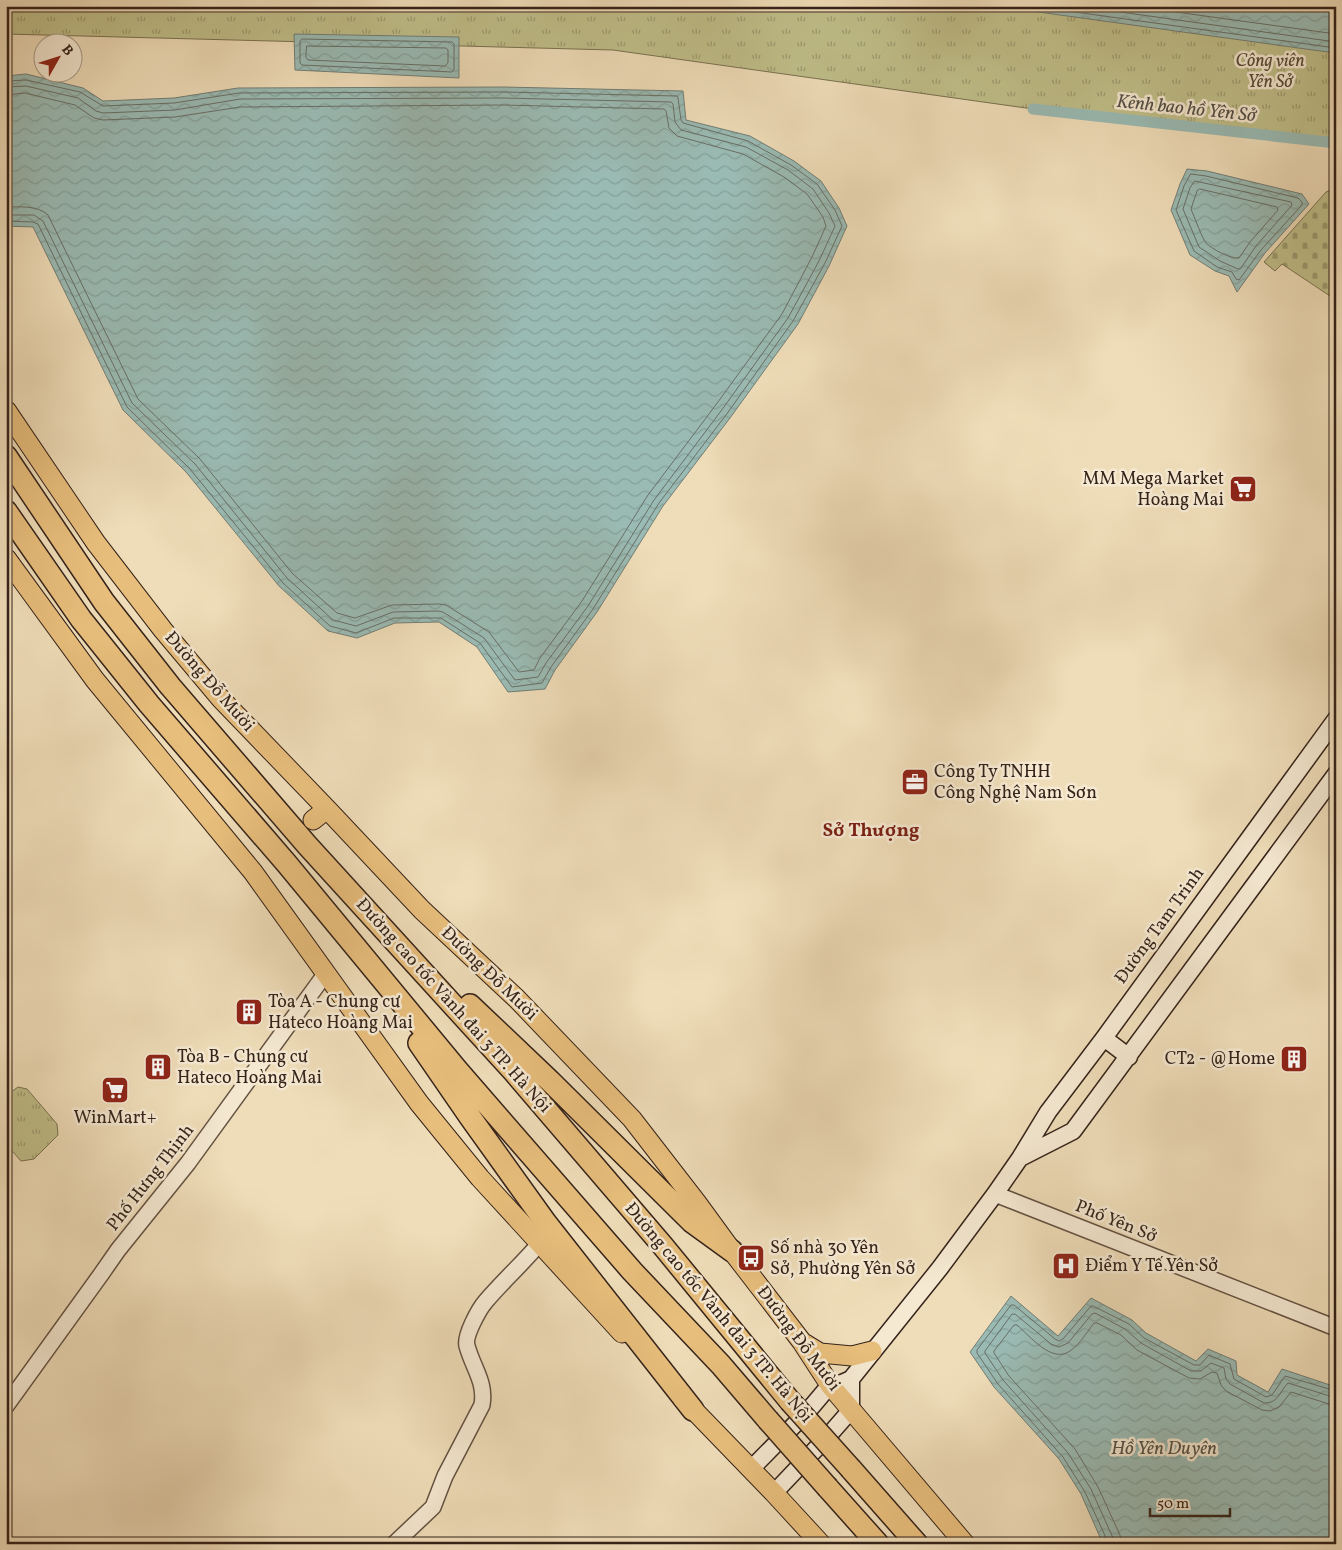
<svg xmlns="http://www.w3.org/2000/svg" width="1342" height="1550" viewBox="0 0 1342 1550" font-family="Vollkorn,serif">
	<style>
		.cemetery { fill: url(#cemetery-stones); stroke: #7a7152 }
		.park { fill: url(#park-tufts); stroke: #7a7152 }
		.water { fill: url(#water-waves); stroke: #727e76 }
		.lines { fill: none; stroke-linecap: round; stroke-linejoin: round }
		.shore { stroke: #686f67; stroke-width: 1 }
		.canal { stroke: #9abbb4; stroke-width: 11 }
		.primary-tunnel { stroke: #cab899; stroke-width: 19; stroke-dasharray: 19 9; stroke-linecap: butt }
		.tertiary-casing { stroke: #645242; stroke-width: 18 }
		.secondary-casing { stroke: #35231a; stroke-width: 19 }
		.primary-casing { stroke: #35231a; stroke-width: 21 }
		.motorway-casing { stroke: #35231a; stroke-width: 24 }
		.tertiary { stroke: #f5e9d2; stroke-width: 15 }
		.secondary { stroke: #f5e9d2; stroke-width: 16 }
		.primary { stroke: #e8be7c; stroke-width: 19 }
		.motorway { stroke: #e8be7c; stroke-width: 21 }
		.motorway-bridge-casing { stroke: #35231a; stroke-width: 24; stroke-linecap: butt }
		.motorway-bridge { stroke: #e8be7c; stroke-width: 21 }
		.labels { text-anchor: middle; dominant-baseline: central; stroke-width: 5; stroke-linejoin: round; paint-order: stroke }
		.park-label { font-size: 18px; font-style: italic; fill: #584a36; stroke: #f5e9d2 }
		.poi-label { font-size: 18px; fill: #35231a; stroke: #f5e9d2; text-anchor: start }
		.street-label { font-size: 18px; fill: #35231a; stroke: #f5e9d2 }
		.water-label { font-size: 19px; font-style: italic; fill: #535148; stroke: #f5e9d2 }
		.neighbourhood-label { font-size: 19px; font-weight: bold; fill: #7a1f14; stroke: #f5e9d2 }
	</style>
	<defs>
		<pattern id="cemetery-stones" width="16" height="16" patternUnits="userSpaceOnUse" patternTransform="scale(1.25)"><rect width="16" height="16" fill="#c0bf8a"/><path d="M2 7V4a2 2 0 0 1 4 0v3zM10 15v-3a2 2 0 0 1 4 0v3z" fill="#9d9b70"/></pattern>
		<pattern id="park-tufts" width="24" height="20" patternUnits="userSpaceOnUse" patternTransform="scale(1.25)"><rect width="24" height="20" fill="#c0bf8a"/><path d="M3 7l-1-3M5 7V3M7 7l1-3M15 17l-1-3M17 17v-4M19 17l1-3" fill="none" stroke="#9d9b70"/></pattern>
		<pattern id="water-waves" width="16" height="10" patternUnits="userSpaceOnUse" patternTransform="scale(1.25)"><rect width="16" height="10" fill="#9abbb4"/><path d="M0 5q4-4 8 0t8 0" fill="none" stroke="#85a09a"/></pattern>
	</defs>
	<rect width="100%" height="100%" fill="#efddb9"/>
	<filter id="stains"><feTurbulence type="fractalNoise" baseFrequency=".004" numOctaves="4"/><feColorMatrix values="0 0 0 0 .2 0 0 0 0 .09 0 0 0 0 .02 0 0 0 .5 -.17"/></filter>
	<radialGradient id="worn" r=".72"><stop offset=".6" stop-color="#630" stop-opacity="0"/><stop offset="1" stop-color="#630" stop-opacity=".3"/></radialGradient>
	<path class="cemetery" d="M1336 188V300L1282 264 1275 271 1264 262 1326 192Z"/>
	<path class="park" d="M6 6H1336V143L1033 109 613 50 6 34Z
		M18 1087 27 1089 57 1124 58 1135 34 1159 21 1161 6 1144V1096Z"/>
	<path class="water" d="M995 6H1336V53L1313 50Z
		M294 34 459 37V78L295 70Z
		M26 74 83 88 103 101 174 98 238 88 503 87 683 91 686 120 750 136 794 161 821 181 839 208 847 226 829 266 798 324 730 418 663 506 597 612 555 670 545 689 508 692 477 647 439 622 395 623 357 638 328 631 279 586 186 472 123 410 33 227 6 226V76Z
		M1187 169 1207 171 1302 194 1309 204 1265 253 1237 292 1229 276 1215 271 1190 255 1171 210 1180 184Z
		M1011 1296 1058 1336 1091 1298 1132 1320 1146 1333 1196 1361 1208 1349 1236 1361 1237 1375 1268 1392 1282 1369 1336 1387V1544H1103L1081 1494 1059 1459 994 1387 970 1352Z"/>
	<g class="lines">
		<path class="shore" d="M1031 6 1336 48
			M1077 6 1336 42
			M1132 6 1336 34
			M302 39 452 42 454 44V70L452 72 302 65 300 63V42Z
			M307 46 446 48 448 50V63L445 66 308 60 306 57Z
			M6 81 26 80 80 92 103 106 174 103 239 93 503 92 677 96 678 98 681 120 683 123 748 141 791 165 817 184 835 210 842 226 825 263 793 321 726 415 659 503 593 609 551 667 542 683 512 687 480 643 441 618H394L356 633 330 626 283 583 190 469 127 407 38 224 33 222 6 221
			M6 87 26 86 78 98 96 111 103 113 175 110 240 99 503 98 671 102 673 104 675 122 681 130 746 147 788 170 813 189 829 213 835 226 819 261 788 318 721 411 654 500 588 606 546 663 538 677 515 680 484 638 443 612 438 611 393 612 356 626 333 620 287 578 195 464 132 403 43 221 34 215H6
			M6 95 25 93 75 105 94 118 103 120 175 117 240 107 503 105 664 109 666 111 669 128 677 136 743 154 784 177 807 194 823 217 826 226 812 257 782 314 715 406 648 495 582 601 540 658 534 670 519 672 489 632 446 605 439 604 392 605 355 618 337 613 292 573 200 459 138 399 48 215C37 205 20 207 6 207
			M1191 174 1206 176 1298 198 1302 202V205L1261 250 1239 280 1236 279 1232 272 1217 267 1194 251 1176 210 1184 186Z
			M1195 181 1291 202 1292 205 1256 246 1241 268 1238 269 1220 261 1199 247 1183 209 1190 188Z
			M1200 189 1277 207 1278 210 1250 242 1239 258C1230 259 1212 249 1206 243 1202 238 1194 216 1191 209L1197 191Z
			M1108 1544 1107 1540 1085 1492 1063 1457 998 1384 977 1353V1350L1011 1305H1014L1055 1339 1059 1341 1063 1339 1091 1306H1093L1129 1324 1144 1338 1194 1365H1200L1209 1355 1230 1364 1234 1379 1266 1397 1272 1395 1285 1376 1336 1391
			M1114 1544 1113 1538 1091 1489 1068 1453 1003 1380 985 1353V1351L1012 1314H1015L1051 1344 1059 1347 1068 1343 1092 1314 1095 1313 1125 1329 1141 1343 1191 1371H1201L1211 1363 1224 1368 1226 1379 1230 1384 1264 1403C1278 1404 1280 1391 1288 1383L1336 1398
			M1121 1544 1120 1535 1098 1487 1075 1449 1009 1376 994 1353V1351L1014 1325H1017C1030 1336 1052 1364 1070 1351 1080 1344 1087 1332 1094 1323H1097L1121 1335 1137 1350 1189 1378 1200 1379 1212 1372 1217 1373 1221 1385 1226 1391 1262 1410 1270 1411 1279 1407 1291 1392 1329 1404 1336 1405"/>
		<path class="canal" d="M1033 109 1336 143"/>
		<path class="primary-tunnel" d="M270 858 313 820"/>
		<g class="tertiary-casing">
			<path id="tertiary" d="M995 1194 1336 1328
				M6 1406 102 1273 118 1250 188 1163 326 973
				M394 1544 433 1507 445 1476 482 1405C486 1382 473 1368 467 1346 464 1336 479 1309 486 1301 503 1281 522 1264 539 1244"/>
		</g>
		<g class="secondary-casing">
			<path id="secondary" d="M1104 1038 1129 1057
				M1020 1158 1073 1131 1336 774
				M751 1469 808 1411 830 1385 842 1383 851 1379 940 1268 995 1194 1020 1158 1048 1112 1104 1038 1336 719
				M774 1493 830 1434 851 1410V1379"/>
		</g>
		<g class="primary-casing">
			<path id="primary" d="M6 410 96 543 163 630 221 699 327 809 422 910 517 999 632 1119 697 1203 732 1251 802 1342 830 1385 965 1544
				M6 558 95 680 253 872 419 1103 480 1178 622 1333
				M313 820 327 809
				M802 1342 820 1353 852 1356 872 1351
				M683 1399 774 1493 821 1544"/>
		</g>
		<g class="motorway-casing">
			<path id="motorway" d="M6 456 104 602 170 686 307 845 514 1072 663 1246 790 1401
				M6 511 81 619 149 704 287 864 458 1071 632 1271 721 1365 768 1420
				M470 1005 550 1081 692 1222 732 1251
				M419 1043 470 1117 546 1223 693 1410
				M851 1469 917 1544
				M828 1488 878 1544"/>
		</g>
		<use href="#tertiary" class="tertiary"/>
		<use href="#secondary" class="secondary"/>
		<use href="#primary" class="primary"/>
		<use href="#motorway" class="motorway"/>
		<g class="motorway-bridge-casing">
			<path id="motorway-bridge" d="M790 1401 851 1469
				M768 1420 828 1488"/>
		</g>
		<use href="#motorway-bridge" class="motorway-bridge"/>
	</g>
	<defs>
		<g id="supermarket-square" transform="scale(1.4375)"><rect x="-9" y="-9" width="18" height="18" rx="4" fill="#8f2418" stroke="#f5e9d2"/><path d="M-6-5.5h2.5l.6 2H6L4.5 2H-2.5L-4.4-4H-6ZM-1.5 3.2a1.3 1.3 0 1 0 .1 0ZM3 3.2a1.3 1.3 0 1 0 .1 0Z" fill="#fff"/></g>
		<g id="office-square" transform="scale(1.4375)"><rect x="-9" y="-9" width="18" height="18" rx="4" fill="#8f2418" stroke="#f5e9d2"/><path d="M-6-3h4V-5.5h4V-3h4V5H-6ZM-1-4.5V-3h2v-1.5ZM-6 0V1H6V0Z" fill="#fff"/></g>
		<g id="building-square" transform="scale(1.4375)"><rect x="-9" y="-9" width="18" height="18" rx="4" fill="#8f2418" stroke="#f5e9d2"/><path d="M-4-6H4V6H1V3H-1V6H-4ZM-2.5-4.3h1.7v1.8h-1.7ZM.8-4.3h1.7v1.8H.8ZM-2.5-1h1.7V.8h-1.7ZM.8-1h1.7V.8H.8Z" fill="#fff"/></g>
		<g id="bus-square" transform="scale(1.4375)"><rect x="-9" y="-9" width="18" height="18" rx="4" fill="#8f2418" stroke="#f5e9d2"/><path d="M-5-6H5V4H4V6H2V4H-2V6H-4V4H-5ZM-3.5-4V0h7V-4ZM-3.5 1.2v1.5H-2V1.2ZM2 1.2v1.5H3.5V1.2Z" fill="#fff"/></g>
		<g id="hospital-square" transform="scale(1.4375)"><rect x="-9" y="-9" width="18" height="18" rx="4" fill="#8f2418" stroke="#f5e9d2"/><path d="M-5-5h3v3.5h4V-5h3V5h-3V1.5h-4V5h-3Z" fill="#fff"/></g>
	</defs>
	<g fill-rule="evenodd">
		<use href="#supermarket-square" x="1243" y="489"/>
		<use href="#office-square" x="915" y="782"/>
		<use href="#building-square" x="249" y="1012"/>
		<use href="#building-square" x="1294" y="1059"/>
		<use href="#building-square" x="158" y="1067"/>
		<use href="#supermarket-square" x="115" y="1090"/>
		<use href="#bus-square" x="751" y="1258"/>
		<use href="#hospital-square" x="1066" y="1266"/>
	</g>
	<g class="labels">
		<g class="park-label">
			<text x="1270" y="61">Công viên<tspan x="1270" dy="21">Yên Sở</tspan></text>
		</g>
		<g class="poi-label">
			<text x="1224" y="479" text-anchor="end">MM Mega Market<tspan x="1224" dy="21">Hoàng Mai</tspan></text>
			<text x="934" y="772">Công Ty TNHH<tspan x="934" dy="21">Công Nghệ Nam Sơn</tspan></text>
			<text x="268" y="1002">Tòa A - Chung cư<tspan x="268" dy="21">Hateco Hoàng Mai</tspan></text>
			<text x="177" y="1057">Tòa B - Chung cư<tspan x="177" dy="21">Hateco Hoàng Mai</tspan></text>
			<text x="1275" y="1059" text-anchor="end">CT2 - @Home</text>
			<text x="115" y="1118" text-anchor="middle">WinMart+</text>
			<text x="770" y="1248">Số nhà 30 Yên<tspan x="770" dy="21">Sở, Phường Yên Sở</tspan></text>
			<text x="1085" y="1266">Điểm Y Tế Yên Sở</text>
		</g>
		<g class="street-label">
			<text transform="translate(209 682) rotate(49)">Đường Đỗ Mười</text>
			<text transform="translate(1160 926) rotate(-54)">Đường Tam Trinh</text>
			<text transform="translate(489 974) rotate(44)">Đường Đỗ Mười</text>
			<text transform="translate(453 1006) rotate(48)">Đường cao tốc Vành đai 3 TP. Hà Nội</text>
			<text transform="translate(151 1178) rotate(-52)">Phố Hưng Thịnh</text>
			<text transform="translate(1116 1222) rotate(22)">Phố Yên Sở</text>
			<text transform="translate(718 1313) rotate(50)">Đường cao tốc Vành đai 3 TP. Hà Nội</text>
			<text transform="translate(798 1339) rotate(53)">Đường Đỗ Mười</text>
		</g>
		<g class="water-label">
			<text transform="translate(1186 109) rotate(6)">Kênh bao hồ Yên Sở</text>
			<text x="1164" y="1449">Hồ Yên Duyên</text>
		</g>
		<g class="neighbourhood-label">
			<text x="871" y="831">Sở Thượng</text>
		</g>
	</g>
	<rect width="1342" height="1550" fill="none" stroke="#efddb9" stroke-width="25"/>
	<rect x="8" y="8" width="1327" height="1535" fill="none" stroke="#35231a" stroke-width="2.5"/>
	<rect x="12" y="12" width="1317" height="1525" fill="none" stroke="#35231a"/>
	<g transform="translate(58 58) rotate(51)"><circle r="24" fill="#f5e9d2" stroke="#a89a88"/>
	<path d="M0-4L9 19L0 12L-9 19Z" fill="#8f2418"/>
	<text y="-8" font-size="14" font-weight="bold" text-anchor="middle" fill="#35231a">B</text>
	</g>
	<path d="M1150 1508v8h80v-8" fill="none" stroke="#35231a" stroke-width="2.5"/>
	<text x="1157" y="1508" font-size="15" fill="#35231a" stroke="#f5e9d2" stroke-width="4" paint-order="stroke">50 m</text>
	<rect width="100%" height="100%" filter="url(#stains)"/>
	<rect width="100%" height="100%" fill="url(#worn)"/>
</svg>
